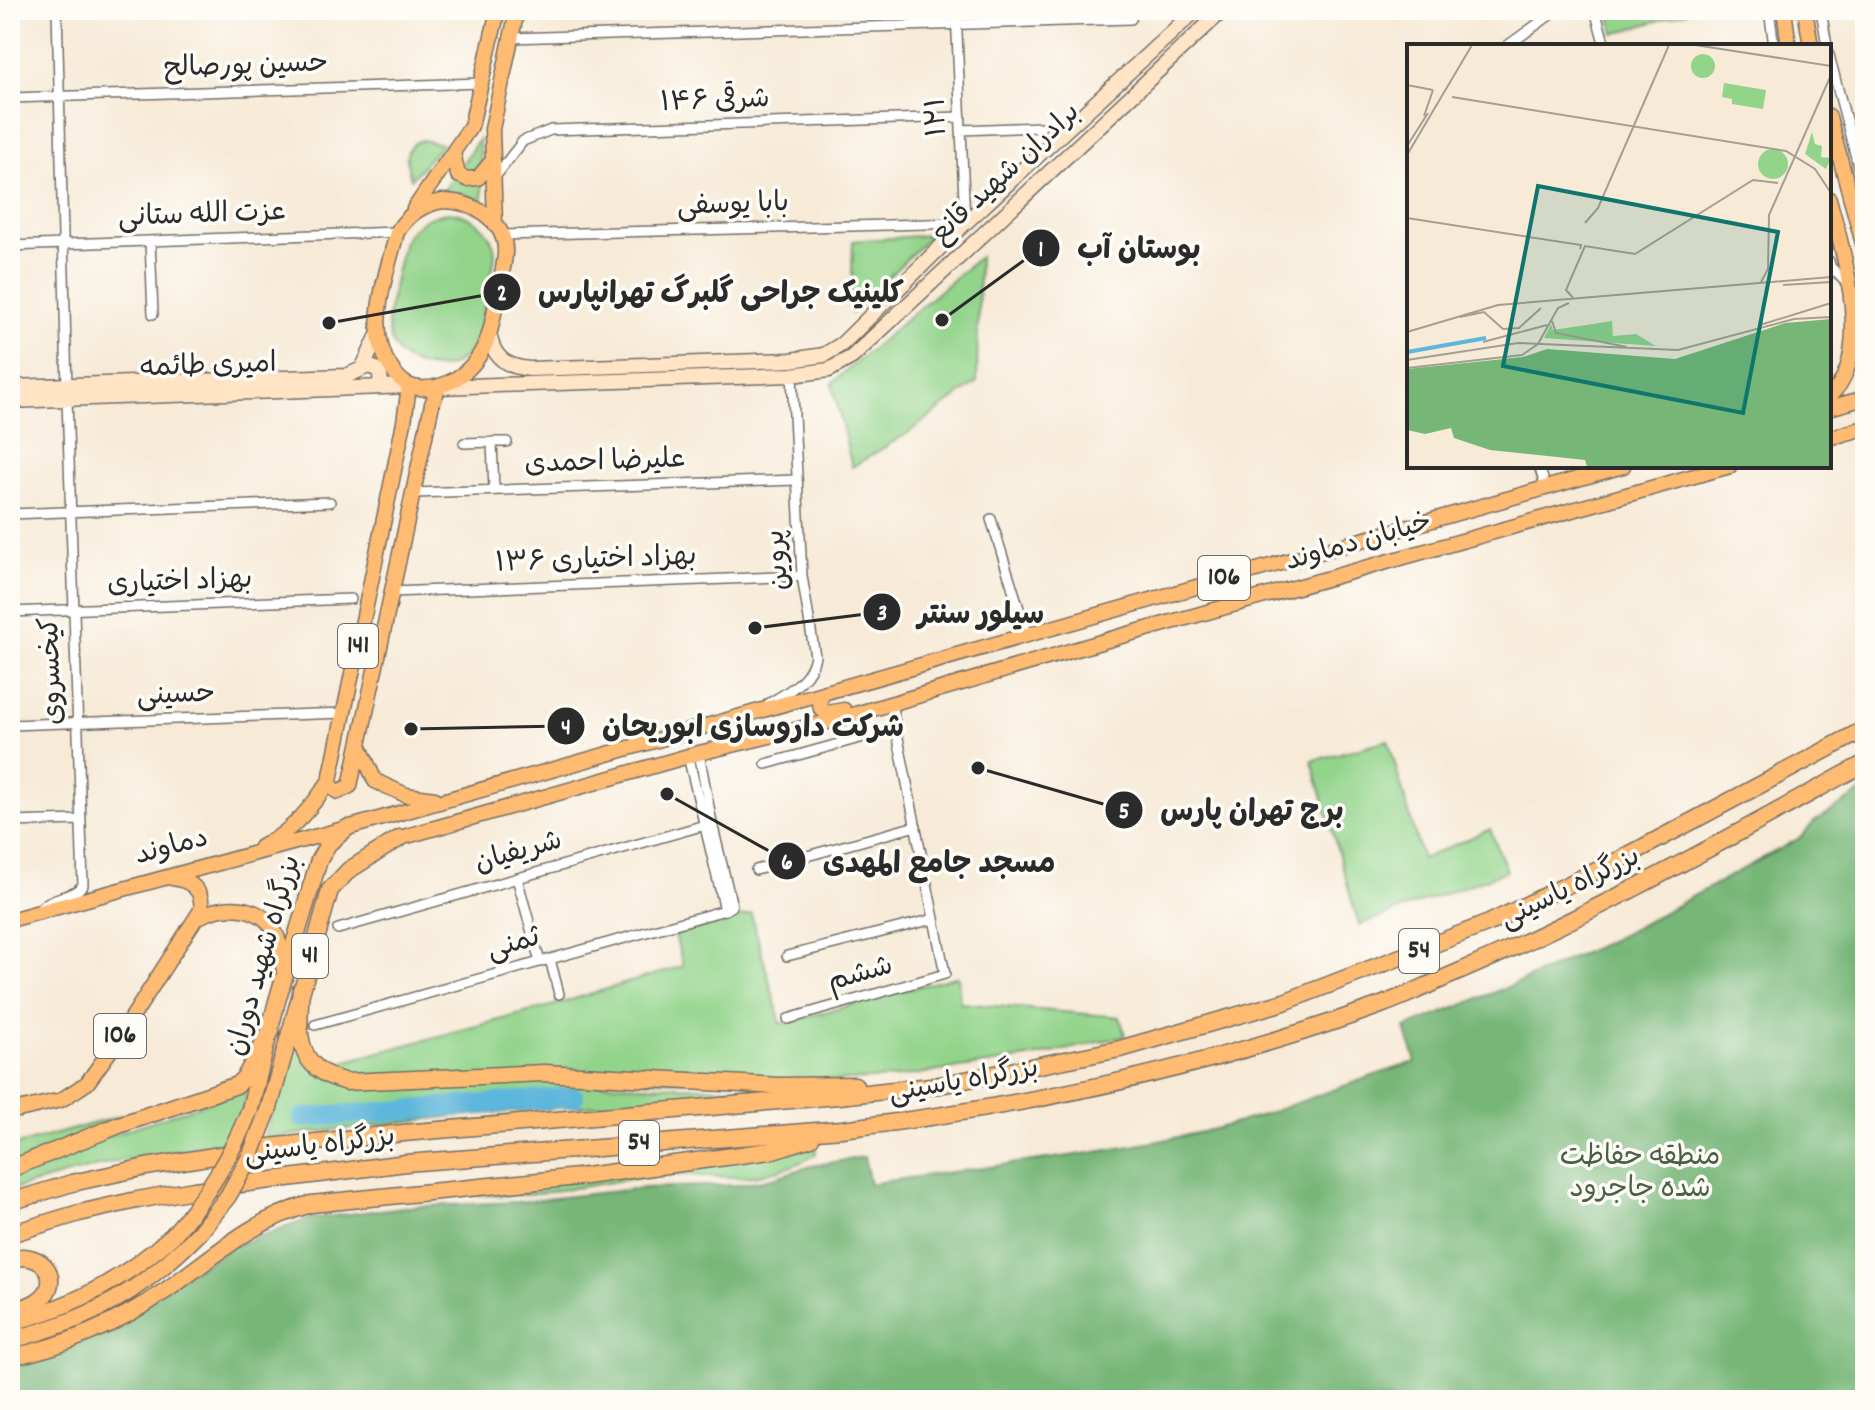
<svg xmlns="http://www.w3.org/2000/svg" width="1875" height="1410" viewBox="0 0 1875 1410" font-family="Dekko,'Playpen Sans Arabic',sans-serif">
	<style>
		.green { fill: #93d48b; stroke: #5f805b; stroke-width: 2 }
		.forest { fill: #76b677; stroke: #507051; stroke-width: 2 }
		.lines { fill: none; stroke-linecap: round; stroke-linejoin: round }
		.river { stroke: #5db6db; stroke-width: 20 }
		.street-casing { stroke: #726e67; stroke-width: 12 }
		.secondary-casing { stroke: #726e67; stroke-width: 17 }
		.primary-casing { stroke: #726e67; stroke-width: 17 }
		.highway-casing { stroke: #726e67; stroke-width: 19 }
		.street { stroke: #fff; stroke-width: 9 }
		.secondary { stroke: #ffe4c6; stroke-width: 14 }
		.primary { stroke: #ffbb71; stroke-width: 14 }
		.highway { stroke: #ffbb71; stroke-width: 16 }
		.highway-bridge-casing { stroke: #726e67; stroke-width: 19; stroke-linecap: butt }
		.highway-bridge { stroke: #ffbb71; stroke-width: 16 }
		.labels { text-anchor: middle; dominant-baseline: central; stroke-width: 7; stroke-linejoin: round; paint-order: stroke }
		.shield { fill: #fdfcf7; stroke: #6a6a68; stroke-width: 2 }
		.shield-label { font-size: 26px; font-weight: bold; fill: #2b2b2b }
		.street-label { font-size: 28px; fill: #2b2b2b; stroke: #fdfcf7 }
		.park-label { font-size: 28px; fill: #4a5e48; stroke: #fdfcf7 }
		.inset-river { fill: none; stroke: #5db6db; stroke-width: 4 }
		.inset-road { fill: none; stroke: #a59e92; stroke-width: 2 }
		.view { fill: #0f766e; fill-opacity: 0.15; stroke: #0f766e; stroke-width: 4 }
		.inset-edge { fill: none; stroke: #2b2b2b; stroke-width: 4 }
		.leader { fill: none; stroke: #2b2b2b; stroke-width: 3 }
		.callout-dot { fill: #2b2b2b; stroke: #fdfcf7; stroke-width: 3 }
		.mark-label { font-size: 24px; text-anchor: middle; font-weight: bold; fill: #fff }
		.callout-label { font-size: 30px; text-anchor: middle; font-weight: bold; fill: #2b2b2b; stroke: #fdfcf7; stroke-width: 7; stroke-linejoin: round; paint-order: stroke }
	</style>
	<rect width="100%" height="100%" fill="#fdfcf7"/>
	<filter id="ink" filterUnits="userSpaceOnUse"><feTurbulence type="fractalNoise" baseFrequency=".0125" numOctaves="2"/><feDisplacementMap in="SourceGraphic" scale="16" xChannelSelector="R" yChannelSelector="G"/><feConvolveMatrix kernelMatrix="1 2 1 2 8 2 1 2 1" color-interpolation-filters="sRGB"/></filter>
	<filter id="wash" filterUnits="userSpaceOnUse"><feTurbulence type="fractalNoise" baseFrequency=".006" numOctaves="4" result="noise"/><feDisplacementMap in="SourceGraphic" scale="32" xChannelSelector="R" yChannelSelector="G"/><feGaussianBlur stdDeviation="1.8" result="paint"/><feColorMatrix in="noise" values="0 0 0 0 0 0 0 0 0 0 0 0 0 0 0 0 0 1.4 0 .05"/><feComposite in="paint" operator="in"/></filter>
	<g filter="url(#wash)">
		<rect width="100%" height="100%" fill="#f7ead7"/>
		<path class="green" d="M1608 10H1686L1687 12 1614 34Z
			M479 139 483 201 465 194 443 192Z
			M423 140 442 144 411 179C406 163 401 145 423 140Z
			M449 212C470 215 488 226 494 247 497 259 490 277 487 289 481 320 478 368 436 368 425 367 411 365 402 357 393 349 388 335 388 324 387 312 400 252 405 240 407 236 412 229 416 226 424 218 438 215 449 212Z
			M931 235 852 313H851L853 241Z
			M979 257 977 382 908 433 852 467 832 383Z
			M1865 308V372L1852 375 1859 336 1860 310Z
			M1388 740 1422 859 1490 829 1507 871 1359 925 1312 761Z
			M751 914 781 1024 958 976 960 1003 1120 1017 1125 1036 1034 1057 892 1078 830 1081 369 1079 321 1068 551 1006 683 966 675 935Z
			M296 1020 317 1074 794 1090 456 1116 264 1138Z
			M258 1062 232 1141 109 1163 10 1190V1174L50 1156 226 1096Z
			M135 1112 10 1165V1147Z
			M816 1148V1154C798 1166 775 1172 753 1176 725 1180 696 1173 668 1175 603 1179 531 1202 467 1194Z"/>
		<path class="forest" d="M1865 790V1400H10V1361L59 1349 235 1245 309 1219 404 1207 517 1202 644 1188 737 1185 773 1178 811 1166 864 1157 870 1184C981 1166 1092 1157 1202 1132 1275 1115 1344 1083 1416 1062L1405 1028 1525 980 1622 935 1800 838 1814 822Z"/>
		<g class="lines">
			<path class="river" d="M303 1118 574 1097"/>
		</g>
	</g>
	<g filter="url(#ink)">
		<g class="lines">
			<g class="street-casing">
				<path id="street" d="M57 10 67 386
					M956 10 965 223
					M1595 10 1605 46
					M1769 10 1774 46
					M1821 10 1827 46
					M510 38 1131 19
					M1507 46 1557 10
					M1829 55 1865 192
					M10 98 482 83
					M961 130 1041 127
					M495 177 523 141 551 130 961 117
					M502 235 965 223
					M150 241 153 314
					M10 246 397 232
					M1829 261 1830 266 1854 291 1865 294
					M464 443 492 442
					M1539 466 1546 488
					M494 490 492 442H507
					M414 493 797 480
					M10 514 330 502
					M991 519 1027 634
					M392 592 802 576
					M10 612 351 599
					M768 704C788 692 811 680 815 656L802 576 792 375
					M10 725 344 713
					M699 753 712 823 732 906 725 910
					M688 756 725 910
					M766 764 896 728
					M10 822 81 820
					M756 870 916 826
					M517 878 540 962
					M37 912C49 895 72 899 83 885L67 399
					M338 929 712 823
					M787 956 934 919
					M550 959 559 994
					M788 1019 945 974 891 703
					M315 1025 725 910"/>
			</g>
			<g class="secondary-casing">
				<path id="secondary" d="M490 337C494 359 508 367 530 369L791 360 824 355 842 344 965 223 1196 10
					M362 369 368 366 379 370 381 381 376 387
					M10 387 346 376 362 369 378 335
					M439 387 792 375 829 370 852 357 1223 10
					M10 401 409 386"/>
			</g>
			<g class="primary-casing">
				<path id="primary" d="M1784 10 1789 46
					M1805 10 1811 46
					M1829 117 1865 251
					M453 152 458 175 467 179 478 178 493 160
					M1829 199C1843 249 1875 358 1829 396
					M443 201C473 201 507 221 505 254 504 268 500 283 497 296 493 321 490 344 473 364 460 379 440 390 419 388 406 387 398 378 391 368 364 328 387 274 397 232 408 214 423 204 443 201Z
					M414 209 471 126 498 10
					M495 224 492 129 517 10
					M1829 408 1865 398
					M1829 438 1865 428
					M825 692 819 700 821 709 827 713 844 710
					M330 780 332 788 338 792 350 786 359 745
					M435 799 406 795 375 781 359 745 432 404 439 387
					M400 838 699 753 832 721 1111 639 1730 466
					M261 847C292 832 311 808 330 780L404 422 409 386
					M197 918C222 903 262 903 276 934 282 946 282 960 284 973
					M10 920 347 828 1623 466
					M10 1112 61 1100 87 1083 115 1044 201 910C204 890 190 880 172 878"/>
			</g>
			<g class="highway-casing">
				<path id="highway" d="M301 989C298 1034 294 1069 347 1082L544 1073 780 1086 855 1085
					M269 1108 330 890 349 870 400 838
					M250 1109 277 1001 319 860 328 844 347 828
					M10 1169 119 1125 237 1085 245 1077 271 1031
					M10 1202 72 1183 146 1167 269 1147 403 1133 839 1096 940 1085 1120 1049 1284 1002 1489 923 1623 858 1865 729
					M10 1234 79 1213 137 1200 194 1190 406 1163 842 1129C1024 1107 1205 1069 1378 1006 1404 997 1430 984 1456 973 1597 913 1730 837 1865 763
					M10 1259C44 1249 64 1282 39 1300 32 1306 19 1309 10 1312
					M10 1322C73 1308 125 1279 173 1235
					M10 1340C91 1320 141 1292 200 1232
					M10 1357C68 1346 120 1322 168 1289 218 1254 250 1221 311 1204L578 1177 770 1151 811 1138"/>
			</g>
			<use href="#street" class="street"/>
			<use href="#secondary" class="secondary"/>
			<use href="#primary" class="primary"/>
			<use href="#highway" class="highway"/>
			<g class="highway-bridge-casing">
				<path id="highway-bridge" d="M200 1232 228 1196 250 1157 269 1108
					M173 1235C207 1196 231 1157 250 1109"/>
			</g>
			<use href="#highway-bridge" class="highway-bridge"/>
		</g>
	</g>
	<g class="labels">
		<g class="shield">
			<rect x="1198" y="556" width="52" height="44" rx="6"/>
			<rect x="338" y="624" width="40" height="44" rx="6"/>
			<rect x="1399" y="929" width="40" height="44" rx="6"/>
			<rect x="292" y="934" width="36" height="44" rx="6"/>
			<rect x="94" y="1014" width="52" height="44" rx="6"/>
			<rect x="619" y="1121" width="40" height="44" rx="6"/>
		</g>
		<g class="shield-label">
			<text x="1224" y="578">106</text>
			<text x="358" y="646">141</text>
			<text x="1419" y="951">54</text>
			<text x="310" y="956">41</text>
			<text x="120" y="1036">106</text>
			<text x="639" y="1143">54</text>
		</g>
		<g class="street-label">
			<text transform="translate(246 68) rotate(-2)">حسین پورصالح</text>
			<text transform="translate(715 103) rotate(-2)">۱۴۶ شرقی</text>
			<text transform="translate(939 117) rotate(-92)">۱۲۱</text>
			<text transform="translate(1007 175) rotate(-43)">برادران شهید قانع</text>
			<text transform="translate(733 207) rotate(-2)">بابا یوسفی</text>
			<text transform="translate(202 217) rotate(-2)">عزت الله ستانی</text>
			<text transform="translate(208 368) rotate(-2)">امیری طائمه</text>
			<text transform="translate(605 464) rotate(-2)">علیرضا احمدی</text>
			<text transform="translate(1359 544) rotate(-16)">خیابان دماوند</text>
			<text transform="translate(780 560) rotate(-95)">پروین</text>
			<text transform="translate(596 562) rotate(-2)">بهزاد اختیاری ۱۳۶</text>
			<text transform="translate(180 584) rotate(-2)">بهزاد اختیاری</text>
			<text transform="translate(54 671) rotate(-92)">کیخسروی</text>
			<text transform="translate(176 697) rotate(-2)">حسینی</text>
			<text transform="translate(172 849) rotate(-15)">دماوند</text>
			<text transform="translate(519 854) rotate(-16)">شریفیان</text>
			<text transform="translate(1571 890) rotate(-26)">بزرگراه یاسینی</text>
			<text transform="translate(514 946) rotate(-16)">ثمنی</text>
			<text transform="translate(266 956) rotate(-74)">بزرگراه شهید دوران</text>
			<text transform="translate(861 976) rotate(-16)">ششم</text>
			<text transform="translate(964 1083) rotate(-10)">بزرگراه یاسینی</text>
			<text transform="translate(320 1148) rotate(-7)">بزرگراه یاسینی</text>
		</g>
		<g class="park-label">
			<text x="1640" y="1159">منطقه حفاظت<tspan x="1640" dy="32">شده جاجرود</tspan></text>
		</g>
	</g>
	<g transform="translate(1407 44)">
		<rect width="424" height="424" fill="#f7ead7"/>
		<path d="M284 22a12 12 0 1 1 24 0a12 12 0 1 1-24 0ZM317 39 359 46 356 65 325 60V55L315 53ZM405 88 408 100 415 102 414 113 424 114 419 125 398 110ZM351 120a15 15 0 1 1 30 0a15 15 0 1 1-30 0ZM205 277 206 292 229 290 249 302 137 294 144 280 146 286Z" fill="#93d48b"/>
		<path d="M424 275V423H180L178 416 83 406 47 394 44 384 18 390 0 386V325L116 313 140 305 268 315 378 279Z" fill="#76b677"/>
		<path class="inset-river" d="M0 308 79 294"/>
		<path class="inset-road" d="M288 1 424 22M0 41 26 46M45 53 379 107 408 125 424 149M17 72 26 46M0 102 21 69M0 111 65 1M0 174 174 201 173 205M178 179 191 164 262 1M354 238 361 225 362 171 424 31M376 241 424 238M167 255 159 246 178 202 228 210 346 136 371 139M53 273 77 268 96 285 112 284 134 264M145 277 149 289 220 303M353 281 424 259M0 288 91 261 424 233M76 298 140 281M0 316 111 299 271 306 387 275 424 273M0 324 115 311 131 300 151 264 162 259"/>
		<path class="view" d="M131 142 371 188 336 369 96 322Z"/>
		<rect width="424" height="424" class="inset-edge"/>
	</g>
	<path class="leader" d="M942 320L1041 248M329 323L502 292M755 628L882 612M411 729L566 726M978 768L1124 810M667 794L787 861"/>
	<g class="callout-dot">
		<circle cx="942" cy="320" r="8"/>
		<circle cx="329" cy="323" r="8"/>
		<circle cx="755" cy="628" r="8"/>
		<circle cx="411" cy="729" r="8"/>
		<circle cx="978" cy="768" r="8"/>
		<circle cx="667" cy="794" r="8"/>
		<circle cx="1041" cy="248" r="20"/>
		<circle cx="502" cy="292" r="20"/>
		<circle cx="882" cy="612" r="20"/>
		<circle cx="566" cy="726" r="20"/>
		<circle cx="1124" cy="810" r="20"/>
		<circle cx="787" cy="861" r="20"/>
	</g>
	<g class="mark-label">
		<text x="1041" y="256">1</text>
		<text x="502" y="300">2</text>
		<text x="882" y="620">3</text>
		<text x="566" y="734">4</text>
		<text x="1124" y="818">5</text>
		<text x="787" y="869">6</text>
	</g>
	<g class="callout-label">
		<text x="1139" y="258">بوستان آب</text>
		<text x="721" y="302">کلینیک جراحی گلبرگ تهرانپارس</text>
		<text x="981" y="623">سیلور سنتر</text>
		<text x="753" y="736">شرکت داروسازی ابوریحان</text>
		<text x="1252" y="820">برج تهران پارس</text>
		<text x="939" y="872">مسجد جامع المهدی</text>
	</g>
	<rect width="1875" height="1410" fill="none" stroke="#fdfcf7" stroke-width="40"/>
</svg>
